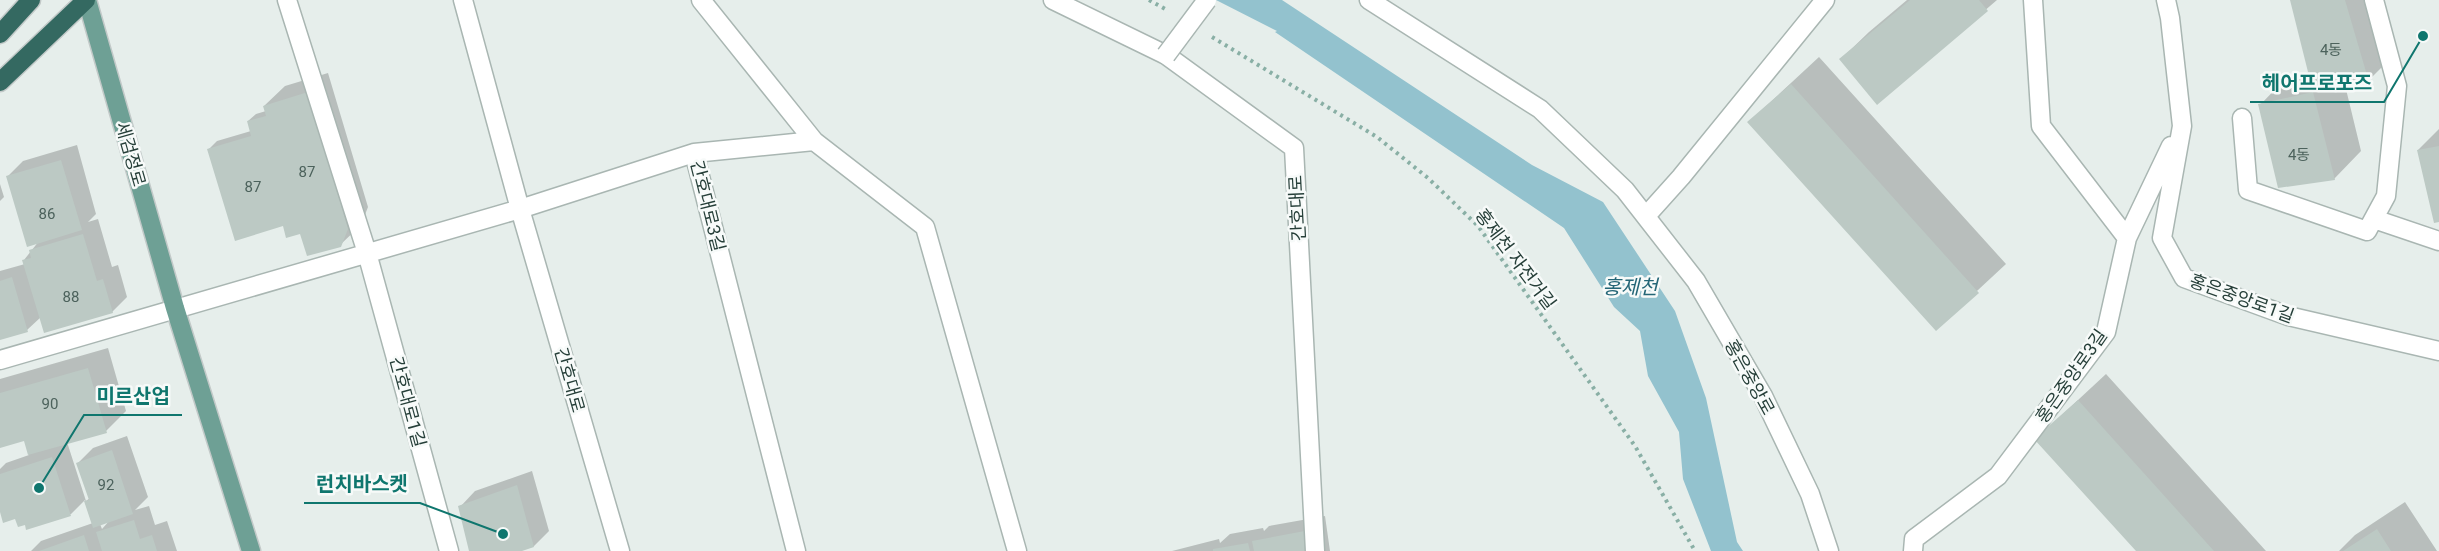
<svg xmlns="http://www.w3.org/2000/svg" width="2439" height="551" viewBox="0 0 2439 551" font-family="Roboto,'Noto Sans KR',sans-serif">
	<style>
		.water { fill: #93c2ce }
		.shadow { fill: #0003; fill-rule: evenodd }
		.building { fill: #bcc9c4 }
		.lines { fill: none; stroke-linecap: round; stroke-linejoin: round }
		.minor-casing { stroke: #a9b6b2; stroke-width: 21 }
		.major-casing { stroke: #c2c9c8; stroke-width: 21 }
		.highway-casing { stroke: #c2c9c8; stroke-width: 21 }
		.path { stroke: #89afa5; stroke-width: 4; stroke-dasharray: 3 4.5; stroke-linecap: butt }
		.minor { stroke: #fff; stroke-width: 18 }
		.major { stroke: #6ea095; stroke-width: 18 }
		.highway { stroke: #346961; stroke-width: 18 }
		.minor-bridge-casing { stroke: #a9b6b2; stroke-width: 21; stroke-linecap: butt }
		.minor-bridge { stroke: #fff; stroke-width: 18 }
		.labels { text-anchor: middle; dominant-baseline: central; stroke-width: 5; stroke-linejoin: round; paint-order: stroke }
		.number-label { font-size: 15px; fill: #4c625c }
		.street-label { font-size: 18px; fill: #263f39; stroke: #f7faf9 }
		.water-label { font-size: 20px; font-style: italic; fill: #246677; stroke: #f7faf9 }
		.leader { fill: none; stroke: #0f766e; stroke-width: 2 }
		.callout-dot { fill: #0f766e; stroke: #f7faf9; stroke-width: 2 }
		.callout-label { font-size: 20px; text-anchor: middle; font-weight: bold; fill: #0f766e; stroke: #f7faf9; stroke-width: 5; stroke-linejoin: round; paint-order: stroke }
	</style>
	<rect width="100%" height="100%" fill="#e6eeeb"/>
	<path class="water" d="M1216 0H1282L1532 165 1603 202 1675 311 1706 398 1737 542 1743 551H1711L1683 479 1679 432 1648 376 1640 331 1614 307 1564 228 1275 32 1277 31Z"/>
	<path class="shadow" d="M1907 0H1997L1877 103 1841 59 1869 32Z
		M2292 0H2380L2396 53 2368 81 2345 85 2361 151 2334 179 2260 105 2287 77 2310 72Z
		M1819 57 2006 264 1936 329 1749 122Z
		M328 73 368 207 361 225 340 245 284 224 209 149 217 141 251 131 248 121 256 114 266 111 264 106 285 86Z
		M2439 129V221L2418 150Z
		M77 145 96 214 88 222 98 219 112 267 118 265 127 297 112 312 41 317 27 330 0 339V271L25 264 24 260 39 241 8 176 23 161Z
		M0 184 4 197 0 201Z
		M108 348 126 411 106 431 67 442 86 501 90 498 78 463 93 448 127 436 148 497 135 510 149 506 155 525 167 521 177 551H31L41 541 93 523 85 500 71 514 27 528 26 523 0 507V469L6 463 29 455 25 439 0 446V379ZM110 520 102 529 100 524Z
		M2106 374 2266 551H2138L2036 439Z
		M532 471 549 531 534 546 517 551H471L460 507 475 491Z
		M2405 502 2437 551H2339L2355 535Z
		M1325 516 1330 551H1172L1219 539 1220 543 1230 534 1263 528 1264 531 1269 526Z"/>
	<path class="building" d="M1910 0H1979L1988 11 1877 105 1839 59Z
		M2290 0H2345L2369 82 2313 92Z
		M1791 84 1979 293 1936 331 1747 122Z
		M308 92 348 229 341 247 307 256 300 234 286 238 283 226 235 241 207 149 251 136 247 121 266 116 263 106Z
		M2313 92 2335 180 2278 188 2258 104Z
		M2439 146V222L2434 223 2417 150Z
		M61 160 82 230 27 247 6 176Z
		M83 234 97 281 103 279 113 313 44 333 22 260 31 258 29 250Z
		M12 277 28 332 0 340V281Z
		M88 368 107 433 28 455 24 441 0 448V393Z
		M2078 400 2214 551H2136L2034 439Z
		M112 450 133 514 93 528 84 501 89 500 76 463Z
		M52 457 71 516 26 530 25 525 18 527 15 519 3 523 0 512V474Z
		M517 485 534 547 522 551H469L458 506Z
		M134 520 140 539 152 535 157 551H102L96 532Z
		M2377 529 2391 551H2343Z
		M1310 530 1313 551H1254L1252 541Z
		M84 535 89 551H39Z
		M1248 543 1250 551H1213V549Z"/>
	<g class="lines">
		<g class="minor-casing">
			<path id="minor" d="M287 0 367 253 449 551
				M463 0 520 209 620 551
				M701 0 814 141 925 227 1017 551
				M1053 0 1166 55 1294 148 1315 551
				M1369 0 1540 109 1625 190 1696 281 1763 396 1810 494 1829 551
				M2033 0 2041 126 2127 238
				M2166 0 2170 18 2182 126 2162 238 2184 278 2288 316 2439 351
				M2242 118 2248 190 2367 231 2386 196 2397 86 2374 0
				M694 153 796 551
				M1646 216 1681 177 1825 0
				M2374 219 2439 241
				M0 360 520 209 694 153 814 141
				M1913 551 1914 539 1998 476 2106 332 2127 238 2171 146"/>
		</g>
		<g class="major-casing">
			<path id="major" d="M87 0 175 308 251 551"/>
		</g>
		<g class="highway-casing">
			<path id="highway" d="M0 34 31 0
				M0 82 86 0"/>
		</g>
		<path class="path" d="M1149 0 1167 10
			M1212 37 1377 137 1428 178 1478 226 1635 446 1695 551"/>
		<use href="#minor" class="minor"/>
		<use href="#major" class="major"/>
		<use href="#highway" class="highway"/>
		<g class="minor-bridge-casing">
			<path id="minor-bridge" d="M1166 55 1207 0"/>
		</g>
		<use href="#minor-bridge" class="minor-bridge"/>
	</g>
	<g class="labels">
		<g class="number-label">
			<text x="2331" y="50">4동</text>
			<text x="2299" y="155">4동</text>
			<text x="307" y="172">87</text>
			<text x="253" y="187">87</text>
			<text x="47" y="214">86</text>
			<text x="71" y="297">88</text>
			<text x="50" y="404">90</text>
			<text x="106" y="485">92</text>
		</g>
		<g class="street-label">
			<text transform="translate(131 154) rotate(74)">세검정로</text>
			<text transform="translate(708 206) rotate(76)">간호대로3길</text>
			<text transform="translate(1297 208) rotate(-93)">간호대로</text>
			<text transform="translate(1516 259) rotate(53)">홍제천 자전거길</text>
			<text transform="translate(2242 298) rotate(20)">홍은중앙로1길</text>
			<text transform="translate(2071 376) rotate(-55)">홍은중앙로3길</text>
			<text transform="translate(1750 377) rotate(61)">홍은중앙로</text>
			<text transform="translate(570 380) rotate(74)">간호대로</text>
			<text transform="translate(408 402) rotate(75)">간호대로1길</text>
		</g>
		<g class="water-label">
			<text x="1630" y="287">홍제천</text>
		</g>
	</g>
	<path class="leader" d="M2423 36L2384 102H2250M39 488L84 415H182M503 534L420 503H304"/>
	<g class="callout-dot">
		<circle cx="2423" cy="36" r="6"/>
		<circle cx="39" cy="488" r="6"/>
		<circle cx="503" cy="534" r="6"/>
	</g>
	<g class="callout-label">
		<text x="2317" y="90">헤어프로포즈</text>
		<text x="133" y="403">미르산업</text>
		<text x="362" y="491">런치바스켓</text>
	</g>
</svg>
